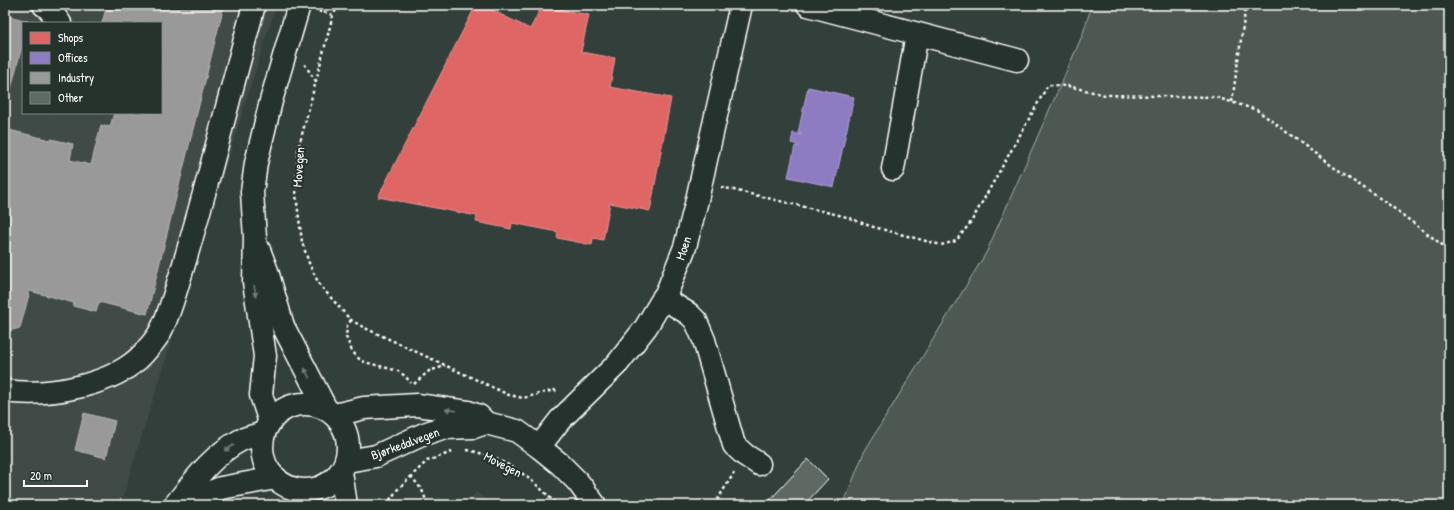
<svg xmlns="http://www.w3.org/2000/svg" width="1454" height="510" viewBox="0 0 1454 510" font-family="'Patrick Hand',sans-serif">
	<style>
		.built { fill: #404c47; fill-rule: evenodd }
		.green { fill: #4d5853; stroke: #a6aca9 }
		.shops { fill: #e06666; stroke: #e99494 }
		.offices { fill: #8e7cc3; stroke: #b0a3d5 }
		.industry { fill: #999; stroke: #b8b8b8 }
		.building { fill: #5f6964; stroke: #fff }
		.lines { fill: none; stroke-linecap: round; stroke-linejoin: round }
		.minor-casing { stroke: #fff; stroke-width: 25 }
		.major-casing { stroke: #fff; stroke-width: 25 }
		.path { stroke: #fff; stroke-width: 2.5; stroke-dasharray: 3 3; stroke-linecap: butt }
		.minor { stroke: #26332d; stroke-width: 22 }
		.major { stroke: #26332d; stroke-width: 22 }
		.oneway { fill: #727a76 }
		.labels { text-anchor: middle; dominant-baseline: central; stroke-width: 4; stroke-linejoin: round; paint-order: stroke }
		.street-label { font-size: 13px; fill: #fff; stroke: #26332d }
	</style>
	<rect width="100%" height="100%" fill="#333f3a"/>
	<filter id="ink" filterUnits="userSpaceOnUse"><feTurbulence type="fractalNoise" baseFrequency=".025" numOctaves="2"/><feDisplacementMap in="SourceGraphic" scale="8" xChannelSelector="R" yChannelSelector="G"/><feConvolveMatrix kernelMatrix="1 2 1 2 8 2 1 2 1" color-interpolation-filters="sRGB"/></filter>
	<g filter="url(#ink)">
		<path class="built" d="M5 5H276L122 499 105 505H5ZM23 23H161V113H23Z
			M476 492 494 505H465Z"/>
		<path class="green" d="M1092 5H1449V505H843L864 452 986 253 1082 36Z"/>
		<path class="shops" d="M476 5H482L530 29 542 6 589 15 581 52 615 58 610 87 671 98 650 211 610 203 603 240 593 238 592 245 557 238 558 232 512 223 511 229 476 222 477 216 378 197Z"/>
		<path class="offices" d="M808 87 854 97 834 187 788 177 795 146H799V145L791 143 793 133 801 135 802 134 798 133Z"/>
		<path class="industry" d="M107 5H224L147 314 99 302 96 312 73 306 74 303 30 291 20 328 5 332V129L50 140 51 139 73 144 70 160 91 165 101 125 110 127 114 113H161V23H102Z
			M5 15 28 21V23H23V42L5 112Z
			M84 413 115 421 106 458 75 450Z"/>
		<path class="building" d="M808 459 828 479 804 505H774L769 501Z"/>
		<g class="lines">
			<g class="minor-casing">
				<path id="minor" d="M44 5 49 9 60 23
					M808 5 1017 60
					M893 169 917 34
					M663 298 689 314 696 321 704 340 734 445 745 455 759 464
					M5 391C48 397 114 386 144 353 149 347 155 341 159 334 169 316 174 296 180 277 189 248 197 219 205 190 221 128 238 67 254 5
					M539 447 560 420 618 363 646 327 667 292 685 247 696 204 741 5
					M175 505C194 481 212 455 241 440 248 437 257 435 264 433
					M180 505 221 488 276 478"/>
			</g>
			<g class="major-casing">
				<path id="major" d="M259 250 267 271 283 326 325 407
					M262 447a43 43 0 1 1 86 0a43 43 0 1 1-86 0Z
					M335 415 364 408 417 405 468 412 479 416 486 423
					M270 422 261 395 265 356 254 282 255 238 252 192 256 163 271 101 299 5
					M347 461 376 456 424 434 442 428 474 427 486 423 517 431 539 447 560 464 578 482 595 505
					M341 472 346 505"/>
			</g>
			<path class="path" d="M339 5 333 15 298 150 296 195 302 242 309 263 319 284 346 315 351 320 363 327 509 395 523 398 554 390 558 392
				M320 13V11L333 15
				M305 64V65L315 80
				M1232 102 1246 5
				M721 187 847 217 870 226 941 245 956 241 971 222 1048 85 1068 86 1105 95 1215 97 1257 110 1344 175 1384 201 1449 250
				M351 320 347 326 346 337 352 351 361 361 398 371 405 376 411 383
				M414 384 429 371 445 366
				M467 450C505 457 532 478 557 505
				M411 476 422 490 428 505
				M386 505 398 489 427 461 455 451
				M714 505 734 473"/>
			<use href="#minor" class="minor"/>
			<use href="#major" class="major"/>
		</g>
		<defs><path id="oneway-solid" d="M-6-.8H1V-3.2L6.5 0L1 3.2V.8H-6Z"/></defs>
		<g class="oneway">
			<use href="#oneway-solid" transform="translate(255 291) rotate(82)"/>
			<use href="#oneway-solid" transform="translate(307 373) rotate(-117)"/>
			<use href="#oneway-solid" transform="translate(451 410) rotate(-173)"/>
			<use href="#oneway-solid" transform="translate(229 448) rotate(147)"/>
		</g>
	</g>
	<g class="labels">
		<g class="street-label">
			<text transform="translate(298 167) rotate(-86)">Movegen</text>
			<text transform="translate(683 248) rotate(-72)">Moen</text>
			<text transform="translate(405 443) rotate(-20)">Bjørkedalvegen</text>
			<text transform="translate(503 464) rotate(27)">Movegen</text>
		</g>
	</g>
	<rect width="1454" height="510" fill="none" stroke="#26332d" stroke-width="20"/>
	<rect x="10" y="10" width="1434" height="490" fill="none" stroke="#fff" stroke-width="1.5" filter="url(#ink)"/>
	<rect x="22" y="22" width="140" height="92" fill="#26332d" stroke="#7d8581"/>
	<rect x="30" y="32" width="20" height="12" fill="#e06666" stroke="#7d8581"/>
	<text x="58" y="42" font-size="12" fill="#ffffff">Shops</text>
	<rect x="30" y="52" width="20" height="12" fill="#8e7cc3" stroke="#7d8581"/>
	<text x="58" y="62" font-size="12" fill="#ffffff">Offices</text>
	<rect x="30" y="72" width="20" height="12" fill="#999999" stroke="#7d8581"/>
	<text x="58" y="82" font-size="12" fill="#ffffff">Industry</text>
	<rect x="30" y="92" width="20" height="12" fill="#5f6964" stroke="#7d8581"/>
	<text x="58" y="102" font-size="12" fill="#ffffff">Other</text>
	<path d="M24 480v6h63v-6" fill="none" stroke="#ffffff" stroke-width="2"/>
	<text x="30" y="480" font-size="12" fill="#ffffff" stroke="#26332d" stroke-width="3" paint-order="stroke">20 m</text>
</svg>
